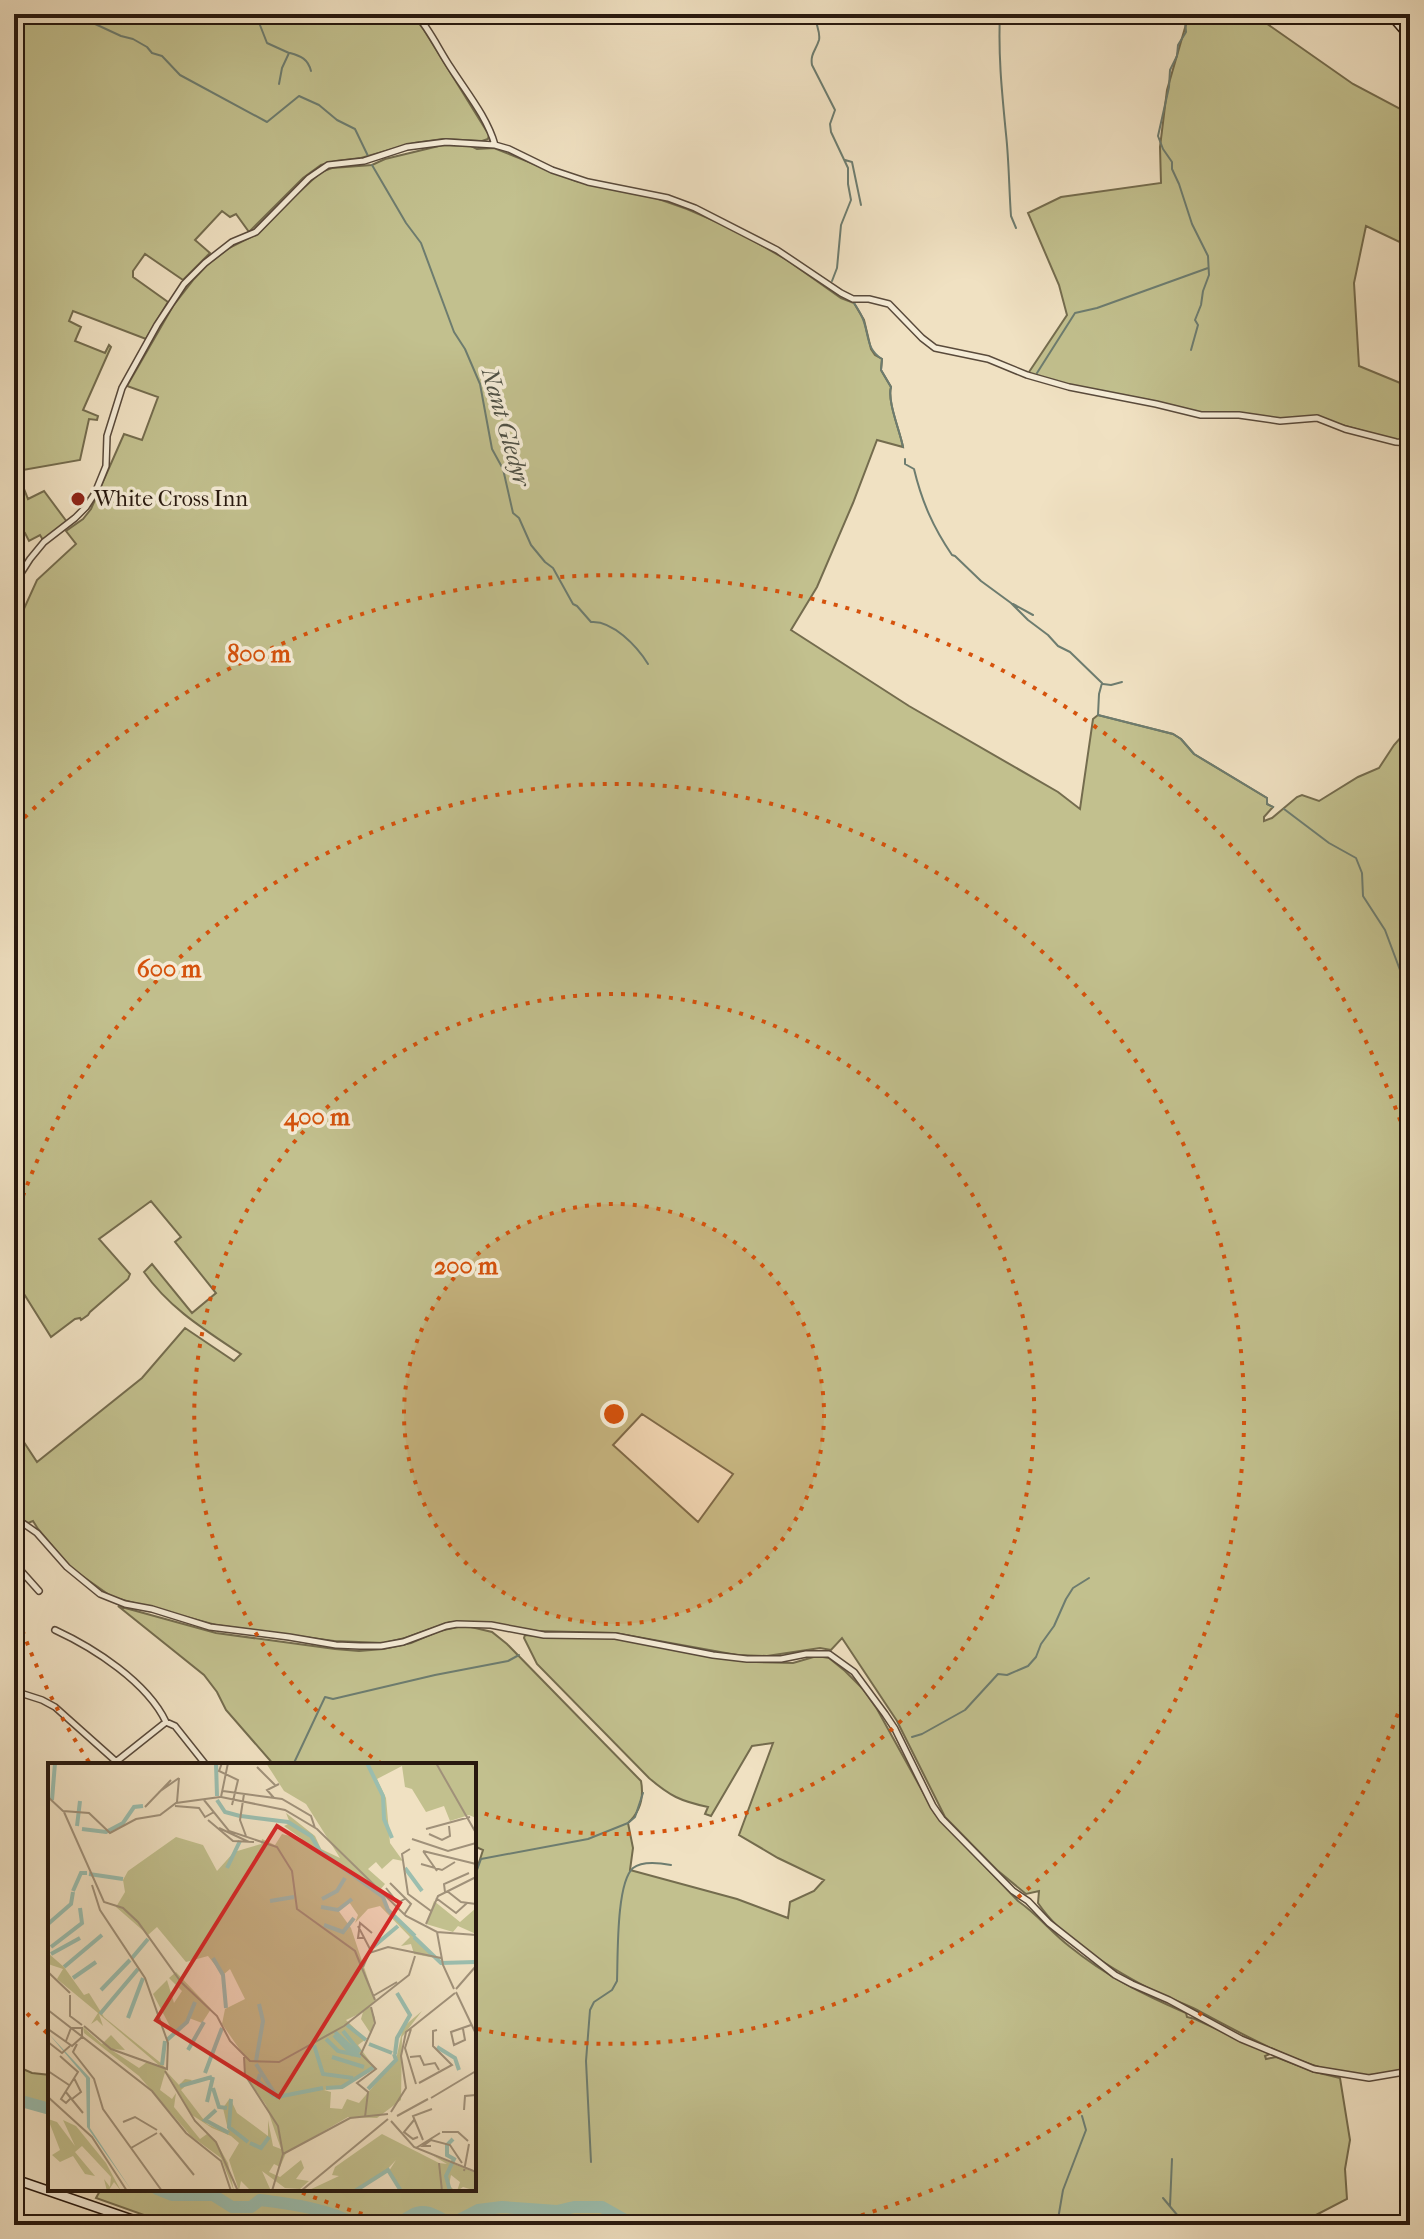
<svg xmlns="http://www.w3.org/2000/svg" width="1424" height="2239" viewBox="0 0 1424 2239" font-family="'IM FELL French Canon',serif">
	<style>
		.green { fill: #c2c08e; stroke: #746c4e; stroke-width: 2; fill-rule: evenodd }
		.lines { fill: none; stroke-linecap: round; stroke-linejoin: round }
		.stream { stroke: #6d7c6f; stroke-width: 2 }
		.river { stroke: #9bbeaf; stroke-width: 12 }
		.street-casing { stroke: #594a3b; stroke-width: 8 }
		.secondary-casing { stroke: #27180e; stroke-width: 11 }
		.street { stroke: #f5ecd7; stroke-width: 5 }
		.secondary { stroke: #f5ecd7; stroke-width: 8 }
		.ring { fill: none; stroke: #d5520c; stroke-width: 4; stroke-dasharray: 4 8 }
		.poi-dot { fill: #8f2418; stroke: #f5ecd7; stroke-width: 3 }
		.labels { text-anchor: middle; dominant-baseline: central; stroke-width: 7; stroke-linejoin: round; paint-order: stroke }
		.poi-label { font-size: 22px; fill: #27180e; stroke: #f5ecd7; text-anchor: start }
		.water-label { font-size: 24px; font-style: italic; fill: #505246; stroke: #f5ecd7 }
		.inset-river { fill: none; stroke: #9bbeaf; stroke-width: 4 }
		.inset-road { fill: none; stroke: #a0917a; stroke-width: 2 }
		.view { fill: #d62828; fill-opacity: 0.15; stroke: #d62828; stroke-width: 4 }
		.inset-edge { fill: none; stroke: #27180e; stroke-width: 4 }
		.centre { fill: #d5520c; stroke: #f5ecd7; stroke-width: 4 }
		.ring-label { font-size: 24px; text-anchor: middle; font-weight: bold; fill: #d5520c; stroke: #f5ecd7; stroke-width: 7; stroke-linejoin: round; paint-order: stroke }
	</style>
	<rect width="100%" height="100%" fill="#f0e1c2"/>
	<filter id="stains"><feTurbulence type="fractalNoise" baseFrequency=".0025" numOctaves="4"/><feColorMatrix values="0 0 0 0 .2 0 0 0 0 .09 0 0 0 0 .02 0 0 0 .5 -.17"/></filter>
	<radialGradient id="worn" r=".72"><stop offset=".6" stop-color="#630" stop-opacity="0"/><stop offset="1" stop-color="#630" stop-opacity=".3"/></radialGradient>
	<path class="green" d="M14 14H412L424 30 489 135 488 139 482 141 443 139 414 143 361 158 336 161 321 165 303 178 249 232 236 214 230 217 222 211 195 240 210 253 183 280 145 254 133 271V277L168 302 146 339 73 311 69 321 81 327 75 341 105 353 109 345 111 347 83 410 98 416 97 420 89 419 80 460 17 471 28 499 44 491 67 522 43 540 40 535 29 541 25 533 14 539Z
		M1189 14H1253L1353 84 1410 114V247L1366 226 1354 283 1359 366 1410 387V444L1317 418 1280 421 1226 414 1201 415 1027 375 1067 315 1059 285 1028 213 1061 197 1161 183 1160 147 1167 90Z
		M443 145 471 146 477 149 494 148 576 181 653 197 687 209 731 228 787 260 841 298 854 303 864 320 871 349 875 355 882 359 881 370 891 387C887 401 900 431 903 447L877 440 853 503 817 587 791 630 909 706 1058 792 1080 809 1093 719 1098 715 1173 734 1181 739 1194 754 1267 798V804L1273 807 1264 817V821L1272 818 1297 797 1302 795 1319 801 1358 777 1379 768 1394 745 1410 727V2067C1397 2071 1382 2075 1368 2075 1313 2076 1241 2033 1193 2008 1178 2001 1163 1996 1148 1988 1109 1967 1063 1940 1038 1903L1039 1891 1026 1894 997 1870 945 1817 897 1721 842 1638 831 1650 820 1648 767 1656 737 1655 615 1633 537 1631 477 1622H450L405 1638 384 1643 334 1641 216 1625 112 1597 71 1568 38 1529 33 1521 28 1523 14 1514V1427L37 1462 142 1378 185 1328 234 1361 241 1354C205 1330 169 1308 144 1272L152 1264 192 1313 216 1293 175 1242 181 1237 151 1201 99 1239 130 1274 128 1279 90 1312 88 1315 81 1320 80 1318 75 1319 51 1337 14 1278V622H18L37 580 76 544 66 531 83 519 91 509 124 434 142 440 158 397 127 386 173 306 194 279 208 264 229 248 259 233 287 203 321 172 332 168 372 165 385 159ZM642 1414 733 1474 698 1522 613 1445Z
		M118 1606 216 1633 335 1649 359 1651 383 1649 411 1643 439 1631 458 1627H471L492 1632 507 1644 641 1781C644 1797 640 1812 628 1823L633 1848 630 1870 737 1899 788 1918 790 1902 814 1891 824 1880 778 1858 739 1835 773 1743 752 1746 711 1816 705 1814 708 1807C680 1801 670 1796 649 1778L537 1664 524 1638 525 1635 616 1638 711 1657 756 1662 793 1663 817 1656 829 1658 845 1671 863 1689 877 1709 935 1814 1018 1901C1037 1914 1051 1932 1069 1946 1106 1976 1142 1994 1186 2013L1187 2017 1195 2019 1270 2054 1265 2056 1266 2059 1276 2057 1315 2072 1340 2078 1350 2140 1345 2169 1347 2199 1316 2215 1291 2225H983L930 2220 948 2225H172L96 2198 101 2189H157L172 2195H184L192 2189H474V1878L483 1850 474 1846V1765H274L226 1710 217 1692 204 1675Z
		M14 2065 32 2073 50 2075V2109L14 2099Z"/>
	<g class="lines">
		<path class="stream" d="M88 14 93 18V23L121 36 133 39 147 47 152 53 162 56 180 75 267 122 299 96 319 105 337 120 355 129 368 156
			M242 14 258 20 267 43 289 53 282 68 279 84
			M816 14C814 23 821 31 819 40 816 50 810 54 812 65L835 110 830 124 831 132 848 168V184L851 200 841 225 837 268 832 281
			M1000 14C998 55 1002 93 1006 134 1009 161 1009 189 1011 216L1016 228
			M1190 14 1185 20 1186 32 1178 45 1177 56 1170 70 1169 87 1158 136 1163 149 1172 162V169L1179 184 1192 224 1208 256 1209 275 1203 291 1201 305 1195 320 1198 325 1191 350
			M290 53C301 56 308 59 311 71
			M845 160 852 162 861 205
			M372 165 406 223 421 243 454 332 465 349 480 384 492 449 503 469 513 513 519 518 531 545 545 562 553 568 573 604 577 606 591 622C612 620 637 646 648 664
			M854 303C858 309 862 315 864 322 869 337 867 350 882 359L881 370 891 387C887 401 900 431 903 447
			M1037 373 1075 313 1097 308 1208 268
			M905 459V464L914 469C922 502 933 527 952 555L955 556 981 581 1011 603 1028 620 1048 635 1058 646 1070 652 1102 683 1099 694 1098 715 1173 734 1181 739 1194 754 1267 798V804L1273 807
			M1013 604 1033 615
			M1103 684 1111 685 1122 682
			M1284 809 1329 843 1356 858 1362 873 1363 896 1385 930 1409 994
			M1409 1000 1402 1008C1407 1018 1404 1025 1405 1036 1405 1044 1408 1054 1410 1062
			M912 1737 922 1734 965 1710 998 1674 1007 1675 1028 1666 1036 1657 1041 1644 1054 1626 1066 1599 1073 1588 1089 1578
			M293 1765 325 1697 333 1699 435 1675 508 1661 519 1655
			M474 1878 481 1859 588 1839 628 1823 635 1817 643 1793
			M591 2162 586 2061 590 2010 594 2002 612 1990 617 1981C618 1957 616 1883 633 1868 642 1861 660 1863 671 1865
			M1163 2198 1178 2216V2225
			M1170 2206 1172 2159
			M1036 2225 1039 2221
			M1057 2225 1063 2190 1086 2130 1082 2116"/>
		<path class="river" d="M14 2099 50 2109
			M157 2189 172 2195H213L232 2207H251L260 2200C294 2204 327 2209 358 2225
			M393 2225C401 2223 404 2219 412 2215 426 2207 438 2217 451 2224L478 2210 502 2207 557 2211 574 2207H602L634 2225"/>
		<g class="street-casing">
			<path id="street" d="M416 14C430 30 439 50 451 68 467 93 487 117 495 145
				M14 584 30 559 44 542 75 518 86 507 95 493 106 466 107 436 122 388 157 325 184 284 205 263 232 242 256 232 309 178 328 165 364 161 407 147 446 142 495 145 509 149 552 170 588 182 668 198 695 208 777 250 841 293 853 299H869L889 304 922 338 935 348 988 359 1027 375 1069 387 1156 404 1201 415H1239L1280 421 1317 418 1345 429 1396 442 1410 443
				M14 1517 37 1533 67 1567 100 1594 125 1604 152 1609 210 1627 289 1637 336 1645 360 1646H381L403 1642 446 1626 457 1624 491 1625 544 1635 615 1636 713 1655 747 1659H781L806 1654H829L854 1672 885 1714 895 1729 933 1806 942 1819 1013 1891 1028 1901 1049 1923 1115 1975 1132 1984 1169 2000 1241 2039 1314 2069 1369 2078 1410 2071
				M14 1563 39 1591
				M55 1630C94 1648 147 1682 166 1722
				M14 1691 42 1700 55 1707 120 1765
				M117 1761 166 1722 175 1726 206 1765"/>
		</g>
		<g class="secondary-casing">
			<path id="secondary" d="M1390 14 1410 37
				M14 2179 148 2225"/>
		</g>
		<use href="#street" class="street"/>
		<use href="#secondary" class="secondary"/>
	</g>
	<circle cx="614" cy="1414" r="210" fill="#d5520c" fill-opacity=".12"/>
	<g class="ring">
		<circle cx="614" cy="1414" r="210"/>
		<path d="M382 1764A420 420 0 1 1 477 1811"/>
		<path d="M89 1762A630 630 0 0 1 15 1609M15 1219A630 630 0 1 1 478 2029"/>
		<path d="M1410 1680A839 839 0 0 1 831 2224M397 2224A839 839 0 0 1 293 2189M47 2033A839 839 0 0 1 16 2002M16 826A839 839 0 0 1 1410 1148"/>
	</g>
	<circle class="poi-dot" cx="78" cy="499" r="8"/>
	<g class="labels">
		<g class="poi-label">
			<text x="94" y="499">White Cross Inn</text>
		</g>
		<g class="water-label">
			<text transform="translate(506 427) rotate(74)">Nant Gledyr</text>
		</g>
	</g>
	<g transform="translate(48 1763)">
		<rect width="428" height="428" fill="#f0e1c2"/>
		<path d="M218 0H428V55L421 52 402 58 396 43 378 49 364 26 357 24 354 3 329 16 338 35 342 80 355 98 345 96 334 106 328 99 320 106 337 121 332 127 340 147 387 195 366 191 363 181 353 183 362 174 332 143 320 146 307 160 310 152 301 139 290 147 303 165 327 237 322 243 327 255 323 271 313 256 315 249 298 257 318 276 310 282 326 304 294 324 276 327 283 329 282 345 294 346 299 336 311 340 348 297 355 264 374 248 354 274 353 337 329 355 300 354 238 390 232 404 226 401 221 409 232 414 253 397 256 405 248 416 261 418 252 426 237 425 214 408 223 428H203L193 418 191 428 181 397 191 380 183 373 164 365 144 352 118 308 131 322 137 316 144 317 133 327 159 361 181 371 175 345 182 335 189 350 220 373V357L225 383 233 386 218 342 197 312V294L174 261 177 246 197 236 182 206 175 212 160 193 138 199 109 164 100 172 68 144 77 129 75 117 80 108 128 74 155 82 169 108 186 89 213 81 214 76 227 82 234 71 254 76 236 63 242 60 238 50 267 73 273 86 292 95 258 41 236 28ZM386 138 412 159 428 145V171L410 163 405 169 378 161ZM0 190 16 204 36 232 41 230 56 254 114 301 118 306 112 327 124 336 128 330 126 344 152 376 159 371 167 377 180 400 186 428 173 395 143 373 91 313 36 270 35 264 54 281 63 272 77 287 62 286 91 305 99 299 113 304 51 251 55 263 49 257 43 261 50 250 9 216 15 206 0 201ZM128 209 163 246 154 260 141 255 126 271 105 231 119 217 126 240 134 228 121 215ZM0 356 9 359 27 383 15 357 28 363 58 400 73 428 66 419 61 427 59 428 56 416 62 424 63 414 34 383 27 389 47 413 37 411 25 393 12 399 4 392 12 387ZM334 371 391 400 399 401 384 392 428 410V428L415 424 409 428 412 419 403 412 401 422 407 428H353L341 408 348 397 332 414 307 428H259L291 413 284 412 287 404Z" fill="#c2c08e"/>
		<path d="M0 270 42 315V365L84 428 39 364 38 315Z" fill="#9bbeaf"/>
		<path class="inset-river" d="M168 0 169 33M319 0 335 33 336 56 344 75M4 37 7 0M169 37 177 49 192 53M193 53 240 59 263 73 272 88 335 134 340 147 367 173M29 63 32 38M34 66 58 69 75 60 86 44 95 43M179 105 192 78M357 105 374 128M41 111 75 116M25 128 33 110H39M274 136 289 128 297 115M222 138 246 134M273 144 290 147 304 136M0 161 23 141 25 129M276 162 295 169 306 155M366 174 393 200 428 199M3 184 34 160 32 145M325 184 350 163M3 191 32 175M84 195 100 176M165 195 175 212 178 245M16 204 54 172M25 215 48 199M53 227 82 197M52 251 90 206M80 255 95 215M299 262 318 277M295 268 312 289M287 269 310 291M286 272 305 292M278 276 290 288 313 293M119 277 139 259 147 239M321 281 344 290M266 282 275 311 305 315M389 284 407 295 411 307M140 287 156 259M347 291 349 275 362 252 349 230M284 294 316 304M208 298 215 258 211 241M208 301 229 334 275 325M114 302 117 278M157 310 174 265M212 311 210 318 226 333M132 323 164 314M165 325 171 344 179 345M278 325 294 324 326 304M320 326 348 297 346 291M183 336 181 364 200 379M159 339 165 314M168 347 157 357 181 370M202 380 213 385 221 374M307 428 340 407 353 428M402 428 398 413 406 396 399 392V382L405 376"/>
		<path class="inset-road" d="M174 0 171 8 190 17 184 42M180 0 173 34 237 47 269 66 358 153 389 169 428 172M388 0 428 70M209 4 227 22M175 28 234 36 263 53 267 65M111 29 131 15M196 31 192 57 198 73M0 34 15 48 41 50 62 70 88 56 112 52 128 40 172 34M226 35 219 27 231 21M156 37 181 68 229 84 244 108 249 146 307 188 327 237M129 39 131 15M127 43 151 45 157 54 166 49M97 44 123 17M16 49 56 139 75 145 90 159 133 219 169 253 182 278 202 298 231 299 296 263 361 212 367 193M160 57 185 78 206 79M171 65 201 79M378 66 422 54M381 71 394 77 402 73 401 63M364 76 400 88 428 80M362 86 354 91 360 131 383 148M375 88 428 101M375 88 389 108M373 101 394 107 407 99M342 120 363 141 356 152M338 125 350 140 358 135M399 128 413 139 428 141M397 129 396 121 421 110M388 135 408 150 419 140M378 161 390 133 428 114M310 163 323 188M389 169 395 202 406 226M316 175H310L312 160 324 170M315 204 321 190 340 184 393 195M0 209 22 230M408 226 428 203M408 229 428 271M22 232V253L34 262M325 233 349 219M0 247 104 328 138 370 173 398 183 428M36 263 63 286 119 306 120 280 97 215 52 147 44 122M0 266 24 283 34 274V265H23L18 278M363 266 357 285 368 321M415 266 417 277 406 282 403 269 423 262M0 279 14 290 22 283M29 281 25 289 46 316 55 346 114 428M12 293 30 309 13 336 18 340 23 335M196 294 197 312 230 363 235 391M362 294 372 293 376 302 387 300 391 307M0 308 21 322M117 308 147 358 168 379 190 428M371 320 404 302 385 283V268L389 267M17 328 35 350M0 334 44 374 79 428M383 335 428 308M24 336 33 329 26 315M416 347 417 333 428 332M343 349 358 325 353 293 358 269 407 230M349 353 380 336M317 354 320 329 309 320 328 306 313 291 327 260 323 244M366 357 356 369 365 376 370 374M343 358 366 384 428 409M75 359 87 354 109 367M394 369H410L420 378M112 370 146 412M375 377 365 353 384 346M383 383H375L383 377 402 382 414 400M83 385 109 370M368 385 392 370M391 400 394 428M416 408 421 381M224 428 235 391 302 355 340 351M253 428 340 356"/>
		<path class="view" d="M229 63 352 140 231 334 108 257Z"/>
		<rect width="428" height="428" class="inset-edge"/>
	</g>
	<circle cx="614" cy="1414" r="12" class="centre"/>
	<g class="ring-label">
		<text x="259" y="662">800 m</text>
		<text x="169" y="977">600 m</text>
		<text x="317" y="1125">400 m</text>
		<text x="466" y="1274">200 m</text>
	</g>
	<rect width="1424" height="2239" fill="none" stroke="#f0e1c2" stroke-width="48"/>
	<rect x="16" y="16" width="1392" height="2207" fill="none" stroke="#27180e" stroke-width="4"/>
	<rect x="24" y="24" width="1376" height="2191" fill="none" stroke="#27180e" stroke-width="2"/>
	<rect width="100%" height="100%" filter="url(#stains)"/>
	<rect width="100%" height="100%" fill="url(#worn)"/>
</svg>
